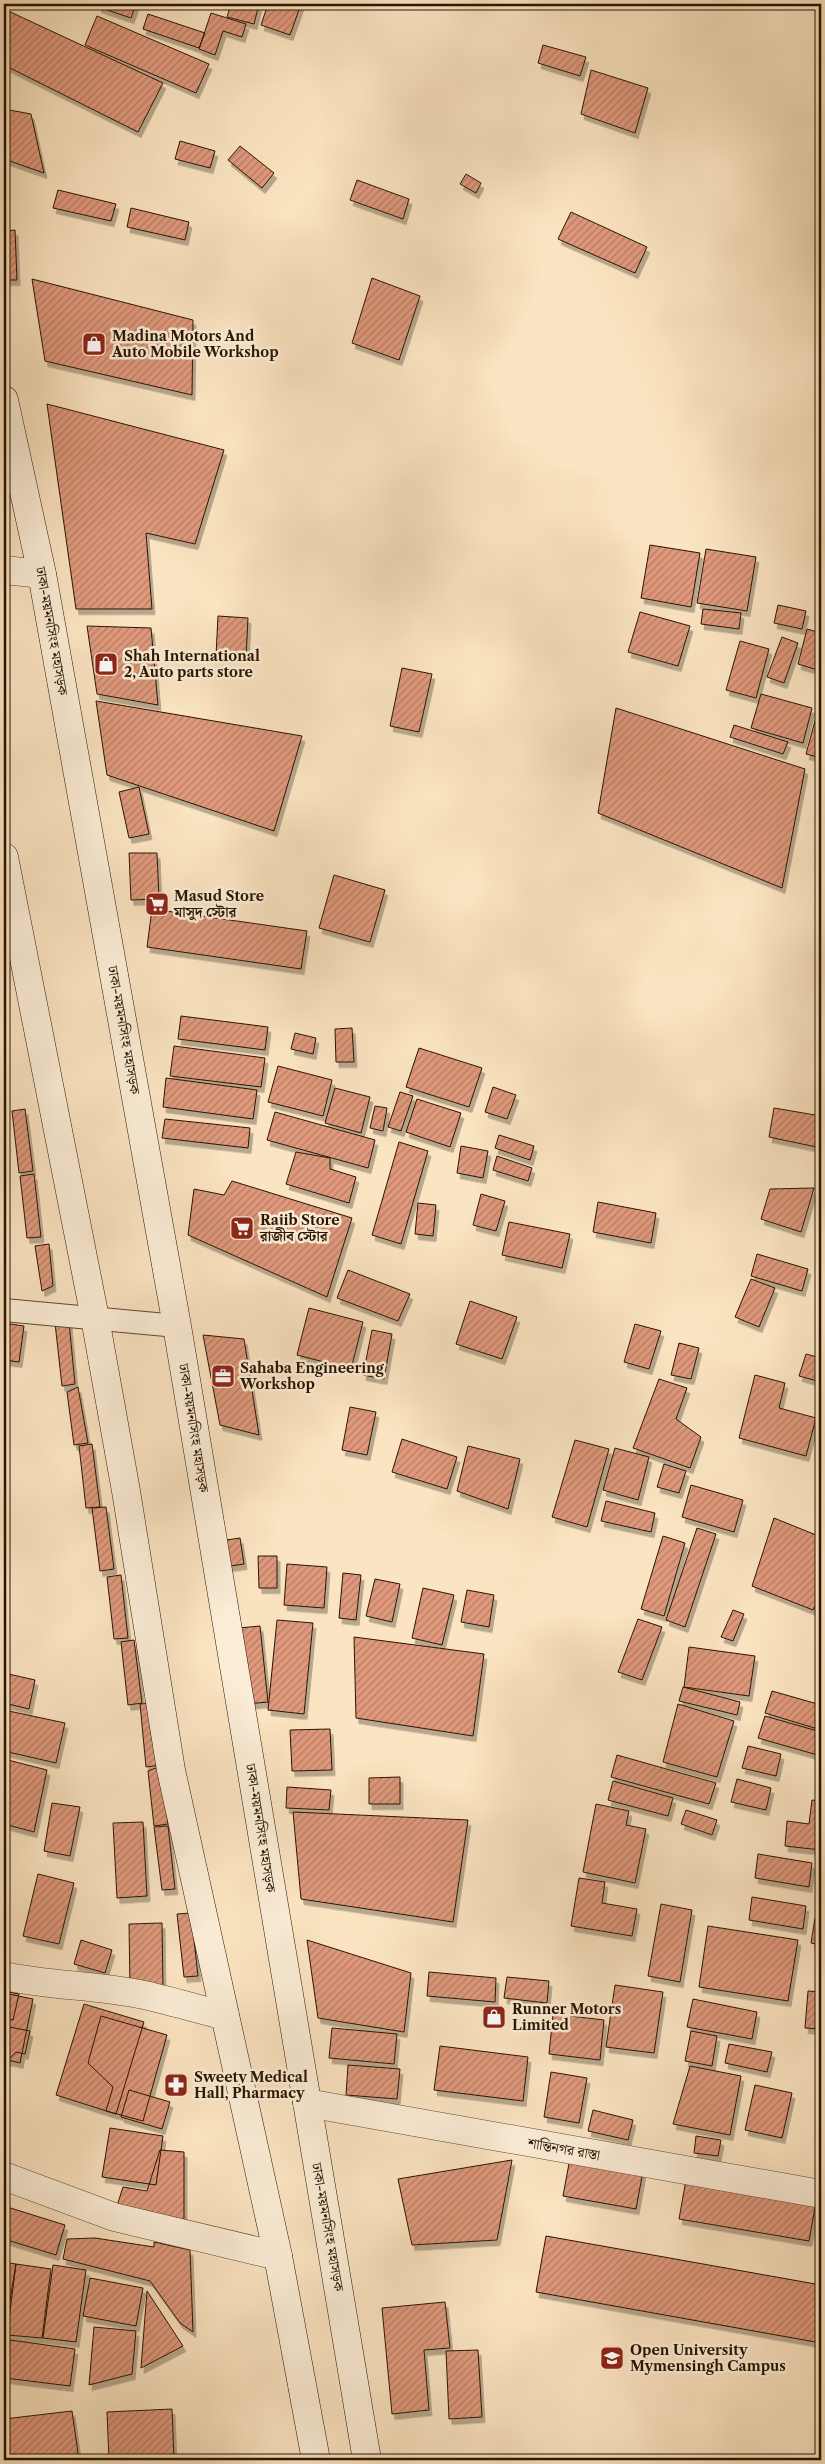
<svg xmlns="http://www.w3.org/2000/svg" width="825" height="2464" viewBox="0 0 825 2464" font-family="'Libre Caslon Text','Noto Serif Bengali',serif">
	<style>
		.building { fill: url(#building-hatch); stroke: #281401; filter: url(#shadow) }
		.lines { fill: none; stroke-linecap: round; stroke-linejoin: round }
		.service-casing { stroke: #5d4831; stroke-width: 24 }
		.minor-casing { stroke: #5d4831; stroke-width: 29 }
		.secondary-casing { stroke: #281401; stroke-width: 29 }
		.service { stroke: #fcedd7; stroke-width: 22 }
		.minor { stroke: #fcedd7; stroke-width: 28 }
		.secondary { stroke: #fcedd7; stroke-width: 28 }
		.labels { text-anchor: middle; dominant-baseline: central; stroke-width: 5; stroke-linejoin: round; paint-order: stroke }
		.poi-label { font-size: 14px; font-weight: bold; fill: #281401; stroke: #fcedd7; text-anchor: start }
		.street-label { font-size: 14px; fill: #281401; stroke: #fcedd7 }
	</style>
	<defs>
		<pattern id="building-hatch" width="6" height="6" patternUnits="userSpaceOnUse" patternTransform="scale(1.25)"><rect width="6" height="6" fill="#e0997d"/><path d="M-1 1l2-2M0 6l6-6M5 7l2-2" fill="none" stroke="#b67c64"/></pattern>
		<filter id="shadow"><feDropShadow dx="3" dy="5.5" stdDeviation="0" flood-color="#0004"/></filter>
	</defs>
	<rect width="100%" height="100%" fill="#fbe4c1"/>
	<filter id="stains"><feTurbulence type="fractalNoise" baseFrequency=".004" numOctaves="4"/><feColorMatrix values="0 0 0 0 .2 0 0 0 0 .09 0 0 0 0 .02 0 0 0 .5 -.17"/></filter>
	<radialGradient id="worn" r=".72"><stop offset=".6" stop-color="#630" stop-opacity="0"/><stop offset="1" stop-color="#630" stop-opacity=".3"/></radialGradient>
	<path class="building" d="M99 4H136L131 18 98 7Z
		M231 4H259L254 24 227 17Z
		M268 4H301L290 35 261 25Z
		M4 9 163 83 138 132 4 65Z
		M211 13 246 24 242 37 223 31 215 55 199 49Z
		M148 14 205 33 199 48 143 29Z
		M97 16 209 64 196 93 85 45Z
		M543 45 586 57 580 76 538 63Z
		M591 70 648 88 635 133 581 114Z
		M4 109 31 114 44 173 4 159Z
		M180 141 215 151 210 168 175 159Z
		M240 146 274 173 262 188 228 160Z
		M466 174 481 183 476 193 460 184Z
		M357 180 409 199 403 219 350 200Z
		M58 190 116 204 111 221 53 208Z
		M131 208 189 222 185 240 127 227Z
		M571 212 647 247 635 273 558 239Z
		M15 230 17 280H4V231Z
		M372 278 420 296 399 360 352 343Z
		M32 279 193 320 192 395 45 361Z
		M47 404 224 450 195 544 146 533 152 609H76Z
		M650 545 700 553 691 607 641 598Z
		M706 549 756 557 747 611 697 603Z
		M778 605 806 611 802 629 774 623Z
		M703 609 741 613 739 629 701 624Z
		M640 612 690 626 678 666 628 652Z
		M218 616 248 618 246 657 216 656Z
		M87 626 151 628 158 705 97 694Z
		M807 629 821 633V671L798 664Z
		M782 637 798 643 784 683 767 677Z
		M740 641 769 649 756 698 726 690Z
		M402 668 432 674 419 732 390 726Z
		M761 694 812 708 803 743 751 728Z
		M821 699V758L806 754Z
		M96 701 302 736 274 831 107 775Z
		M616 708 805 769 782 888 598 813Z
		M734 725 788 742 783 754 730 737Z
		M139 787 149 834 129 838 119 792Z
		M129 853H157L159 899 131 900Z
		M334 875 385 890 370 942 319 928Z
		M152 909 307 931 301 969 147 947Z
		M181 1016 268 1027 265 1050 178 1039Z
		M352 1028 354 1062H336L335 1029Z
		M295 1033 316 1038 313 1054 291 1049Z
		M174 1046 265 1058 261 1087 170 1076Z
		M419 1048 482 1068 469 1107 406 1087Z
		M278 1066 332 1080 323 1116 268 1102Z
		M166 1078 257 1090 253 1119 163 1107Z
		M493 1087 516 1095 507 1119 485 1112Z
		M335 1088 370 1097 361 1133 325 1123Z
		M400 1092 413 1096 401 1131 388 1127Z
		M417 1099 461 1113 450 1147 406 1132Z
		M375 1106 387 1108 383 1131 370 1128Z
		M774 1108 821 1116V1148L769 1137Z
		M25 1109 33 1171 19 1173 12 1111Z
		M275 1112 375 1140 368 1168 267 1140Z
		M165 1119 250 1128 248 1148 162 1138Z
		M499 1135 534 1146 530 1160 495 1148Z
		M399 1142 428 1151 401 1244 372 1235Z
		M461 1146 488 1151 483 1178 457 1173Z
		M296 1152 330 1158V1169L356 1177 349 1203 286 1184Z
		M497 1156 532 1168 528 1181 493 1170Z
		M34 1174 41 1237 27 1238 20 1176Z
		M232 1181 352 1218 327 1297 188 1235 194 1189 224 1195Z
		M814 1188 801 1232 761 1219 770 1189Z
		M481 1194 505 1201 496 1231 473 1225Z
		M598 1202 656 1213 651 1243 593 1232Z
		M418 1203 436 1205 433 1236 415 1234Z
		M509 1222 570 1234 562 1268 502 1255Z
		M49 1244 53 1286 42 1291 35 1246Z
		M757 1254 808 1269 802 1291 751 1276Z
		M348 1270 410 1294 398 1321 337 1298Z
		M751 1279 775 1288 759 1327 735 1317Z
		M470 1301 517 1317 502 1359 456 1344Z
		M309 1308 363 1322 351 1369 297 1355Z
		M69 1322 75 1384 62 1386 55 1323Z
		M4 1323 24 1326 19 1362 4 1360Z
		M635 1324 661 1331 649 1369 624 1362Z
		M372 1330 392 1334 384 1379 363 1375Z
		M203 1335 244 1339 259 1435 220 1425Z
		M679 1343 699 1348 691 1379 671 1375Z
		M806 1354 821 1358V1382L799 1376Z
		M755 1375 785 1383 779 1408 816 1418 806 1456 739 1438Z
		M659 1379 687 1388 676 1419 701 1437 690 1468 633 1448Z
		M78 1387 88 1443 74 1445 67 1392Z
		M350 1407 376 1412 367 1455 342 1450Z
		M402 1439 457 1457 447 1489 392 1472Z
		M575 1440 609 1449 587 1527 552 1517Z
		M92 1444 100 1507 86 1508 79 1446Z
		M468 1446 520 1459 508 1509 457 1491Z
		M615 1448 649 1457 638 1500 603 1490Z
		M664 1464 686 1471 679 1493 657 1487Z
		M691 1485 743 1500 734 1532 682 1517Z
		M606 1501 655 1513 651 1532 601 1521Z
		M106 1507 114 1569 100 1571 92 1508Z
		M774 1518 821 1537V1594L813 1610 752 1586Z
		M697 1528 716 1534 685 1627 666 1620Z
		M663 1536 685 1543 664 1616 641 1609Z
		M240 1538 244 1564 224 1567 220 1541Z
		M258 1556H277V1588H259Z
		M287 1564 327 1567 324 1608 284 1605Z
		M343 1573 361 1575 356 1620 339 1618Z
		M121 1575 128 1638 114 1639 107 1577Z
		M375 1579 400 1584 392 1622 366 1616Z
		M423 1588 454 1595 442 1645 412 1638Z
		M467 1590 494 1595 489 1627 461 1622Z
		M733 1610 744 1614 733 1641 721 1637Z
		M638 1619 662 1627 642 1680 618 1672Z
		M277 1620 313 1623 304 1714 268 1710Z
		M260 1626 268 1702 246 1704 239 1628Z
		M354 1637 484 1654 473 1736 356 1718Z
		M134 1640 142 1703 128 1705 121 1642Z
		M689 1647 755 1656 749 1696 684 1687Z
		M4 1673 35 1680 29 1709 4 1703Z
		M683 1687 740 1702 737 1715 679 1701Z
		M772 1691 821 1705V1730L765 1713Z
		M153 1703 160 1765 146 1767 140 1704Z
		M678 1704 734 1721 717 1777 663 1762Z
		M4 1710 65 1723 56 1763 4 1751Z
		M765 1716 821 1732V1756L758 1738Z
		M330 1729 332 1770 292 1771 290 1730Z
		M748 1746 781 1754 776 1776 742 1768Z
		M617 1755 716 1783 709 1804 611 1777Z
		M4 1759 47 1770 34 1832 4 1824Z
		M161 1766 168 1824 154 1826 148 1771Z
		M400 1777V1804H369V1778Z
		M737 1779 771 1788 766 1810 731 1802Z
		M613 1781 673 1798 668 1816 608 1800Z
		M287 1787 331 1790 329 1810 286 1808Z
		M812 1800 821 1801V1850L785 1846 787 1821 809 1824Z
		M52 1803 80 1807 70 1856 44 1851Z
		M596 1804 629 1811 626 1825 646 1829 635 1883 583 1872Z
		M686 1810 717 1820 712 1835 681 1824Z
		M293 1812 468 1820 453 1922 301 1899Z
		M143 1822 147 1896 117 1898 113 1823Z
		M168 1826 175 1889 162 1890 154 1827Z
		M758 1854 812 1863 809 1887 755 1878Z
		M38 1874 74 1883 59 1944 23 1936Z
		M579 1878 605 1882 602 1903 637 1909 632 1936 571 1926Z
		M752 1897 806 1906 803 1929 749 1920Z
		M661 1904 692 1910 680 1982 648 1976Z
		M191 1913 198 1976 184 1977 177 1914Z
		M815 1918 821 1919V1945L811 1943Z
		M162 1923 163 1987H130L129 1924Z
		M708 1926 798 1940 788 2001 699 1987Z
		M81 1940 112 1950 105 1973 74 1964Z
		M307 1940 411 1973 404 2032 318 2018Z
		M820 1955H821V1988L818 1987Z
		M429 1972 496 1978 495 2002 427 1996Z
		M507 1977 549 1981 547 2003 504 1998Z
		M615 1985 663 1992 654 2053 606 2047Z
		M4 1991 19 1994 13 2020 4 2018Z
		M808 1991 821 1992V2029L805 2028Z
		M4 1993 33 1999 20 2063 4 2059Z
		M693 1999 757 2012 752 2039 687 2027Z
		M84 2004 144 2022 116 2114 56 2095Z
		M553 2014 604 2020 600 2060 549 2054Z
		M101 2016 167 2035 143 2121 106 2111 113 2087 88 2063Z
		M4 2026 30 2031 25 2054 16 2052 4 2064Z
		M332 2028 397 2034 394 2064 329 2058Z
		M691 2031 717 2036 712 2066 685 2061Z
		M729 2044 772 2052 767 2072 725 2063Z
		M440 2046 528 2057 523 2101 434 2090Z
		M348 2065 400 2069 397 2099 346 2095Z
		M690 2066 741 2076 730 2135 673 2124Z
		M551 2072 587 2078 579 2123 544 2117Z
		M755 2085 792 2093 782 2138 745 2130Z
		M129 2090 170 2102 162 2129 121 2117Z
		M593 2110 633 2120 628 2140 588 2131Z
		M110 2128 163 2136 156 2185 102 2177Z
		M696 2136 721 2140 718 2156 694 2153Z
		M160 2150 184 2152V2230L116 2209 123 2187 147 2191Z
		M570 2158 643 2171 636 2209 563 2196Z
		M512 2160 497 2240 412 2245 398 2179Z
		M686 2180 816 2202 809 2241 679 2219Z
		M4 2206 65 2225 56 2255 4 2239Z
		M546 2236 821 2285V2343L536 2292Z
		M95 2238 154 2247V2242L190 2250 193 2332 180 2323 150 2281 63 2259 67 2239Z
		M4 2262 16 2264 5 2330H4Z
		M16 2264 51 2269 42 2338 7 2335Z
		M53 2265 86 2270 76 2342 43 2338Z
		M90 2278 143 2288 136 2326 83 2316Z
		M147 2291 183 2346 141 2368Z
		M445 2302 450 2348 424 2350 429 2410 392 2414 382 2308Z
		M94 2327 136 2331 132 2374 89 2385Z
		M10 2340 75 2349 70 2386 5 2378Z
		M478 2350 482 2417 449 2419 446 2351Z
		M172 2409 174 2459 109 2460 107 2412Z
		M72 2411 79 2460H4V2419Z"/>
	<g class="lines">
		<g class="service-casing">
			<path id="service" d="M4 1310 177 1326"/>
		</g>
		<g class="minor-casing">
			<path id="minor" d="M4 570 42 574
				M4 1976C50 1986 97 1985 144 1995 171 2001 198 2009 225 2016
				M307 2103 821 2194
				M4 2176 114 2217 278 2256"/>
		</g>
		<g class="secondary-casing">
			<path id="secondary" d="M4 400 42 574 177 1326 367 2460
				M4 857 95 1318 126 1491 171 1770 278 2256 316 2460"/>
		</g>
		<use href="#service" class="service"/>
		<use href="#minor" class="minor"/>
		<use href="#secondary" class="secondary"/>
	</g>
	<defs>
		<g id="shop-square" transform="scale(1.25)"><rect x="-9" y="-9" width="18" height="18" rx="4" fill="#8f2418" stroke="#fcedd7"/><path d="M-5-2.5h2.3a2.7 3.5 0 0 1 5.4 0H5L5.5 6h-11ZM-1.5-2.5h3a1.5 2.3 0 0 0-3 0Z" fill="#fff"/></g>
		<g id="supermarket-square" transform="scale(1.25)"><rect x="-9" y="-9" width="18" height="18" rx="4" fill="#8f2418" stroke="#fcedd7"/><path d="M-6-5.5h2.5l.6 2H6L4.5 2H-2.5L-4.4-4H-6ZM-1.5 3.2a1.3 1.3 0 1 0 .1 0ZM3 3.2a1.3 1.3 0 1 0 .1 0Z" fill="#fff"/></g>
		<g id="office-square" transform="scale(1.25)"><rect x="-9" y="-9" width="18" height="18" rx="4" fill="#8f2418" stroke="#fcedd7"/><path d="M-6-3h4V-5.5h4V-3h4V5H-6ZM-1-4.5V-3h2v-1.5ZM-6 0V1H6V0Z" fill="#fff"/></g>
		<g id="pharmacy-square" transform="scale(1.25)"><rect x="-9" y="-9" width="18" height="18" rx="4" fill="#8f2418" stroke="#fcedd7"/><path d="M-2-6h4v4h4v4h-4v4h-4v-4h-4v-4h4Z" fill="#fff"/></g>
		<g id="university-square" transform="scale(1.25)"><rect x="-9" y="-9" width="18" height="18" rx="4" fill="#8f2418" stroke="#fcedd7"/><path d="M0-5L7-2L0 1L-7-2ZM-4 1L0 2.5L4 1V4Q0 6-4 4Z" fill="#fff"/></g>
	</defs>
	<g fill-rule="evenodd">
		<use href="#shop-square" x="94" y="344"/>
		<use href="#shop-square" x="106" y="664"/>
		<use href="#supermarket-square" x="157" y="904"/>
		<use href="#supermarket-square" x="242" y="1228"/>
		<use href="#office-square" x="223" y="1376"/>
		<use href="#shop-square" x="494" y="2017"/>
		<use href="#pharmacy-square" x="176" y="2085"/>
		<use href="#university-square" x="612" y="2358"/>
	</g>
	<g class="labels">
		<g class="poi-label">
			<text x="112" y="336">Madina Motors And<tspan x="112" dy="16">Auto Mobile Workshop</tspan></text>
			<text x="124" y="656">Shah International<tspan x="124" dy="16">2, Auto parts store</tspan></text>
			<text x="174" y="896">Masud Store<tspan x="174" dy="16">মাসুদ স্টোর</tspan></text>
			<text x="260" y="1220">Rajib Store<tspan x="260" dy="16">রাজীব স্টোর</tspan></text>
			<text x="240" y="1368">Sahaba Engineering<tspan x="240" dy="16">Workshop</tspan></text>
			<text x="512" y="2009">Runner Motors<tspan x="512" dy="16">Limited</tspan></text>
			<text x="194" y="2077">Sweety Medical<tspan x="194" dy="16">Hall, Pharmacy</tspan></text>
			<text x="630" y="2350">Open University<tspan x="630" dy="16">Mymensingh Campus</tspan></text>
		</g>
		<g class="street-label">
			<text transform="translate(52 631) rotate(80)">ঢাকা-ময়মনসিংহ মহাসড়ক</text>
			<text transform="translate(124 1030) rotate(80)">ঢাকা-ময়মনসিংহ মহাসড়ক</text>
			<text transform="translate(194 1428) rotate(81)">ঢাকা-ময়মনসিংহ মহাসড়ক</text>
			<text transform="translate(261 1828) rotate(81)">ঢাকা-ময়মনসিংহ মহাসড়ক</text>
			<text transform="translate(564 2149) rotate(10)">শান্তিনগর রাস্তা</text>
			<text transform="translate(328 2227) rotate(80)">ঢাকা-ময়মনসিংহ মহাসড়ক</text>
		</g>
	</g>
	<rect width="825" height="2464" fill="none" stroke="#fbe4c1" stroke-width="20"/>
	<rect x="5" y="5" width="815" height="2454" fill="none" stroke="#281401" stroke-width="2.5"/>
	<rect x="10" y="10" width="805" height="2444" fill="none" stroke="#281401"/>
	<rect width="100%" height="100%" filter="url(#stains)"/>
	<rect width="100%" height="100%" fill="url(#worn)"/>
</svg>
